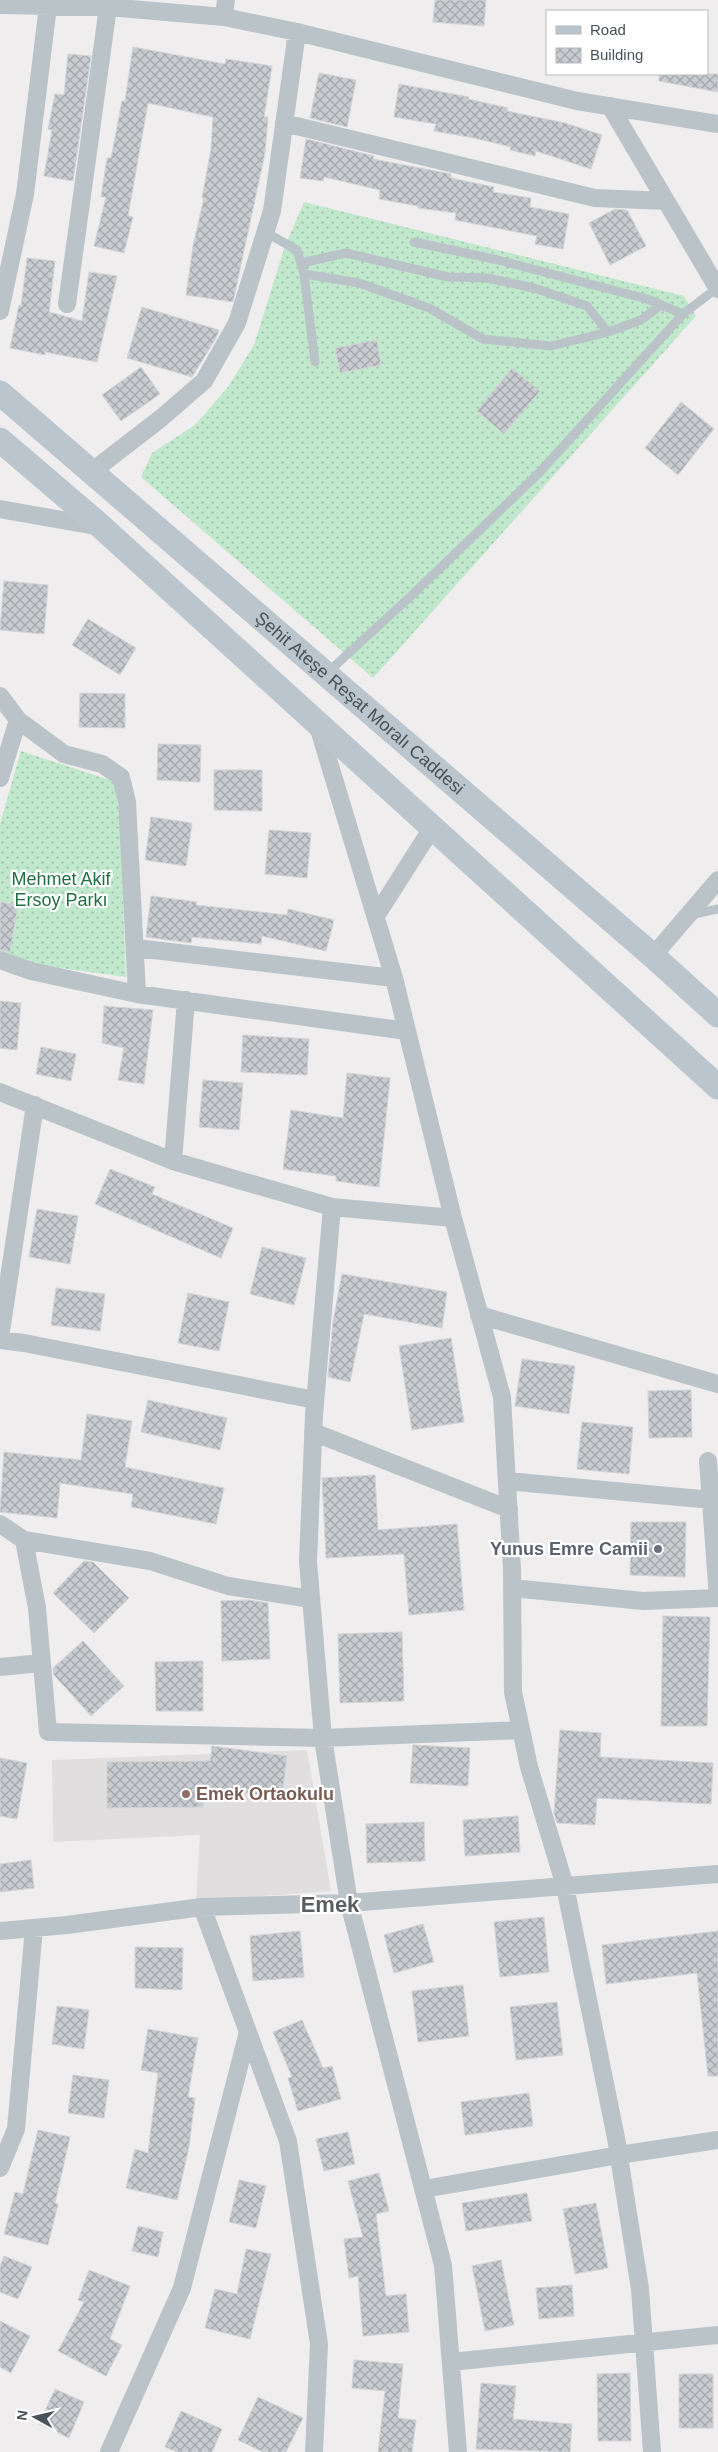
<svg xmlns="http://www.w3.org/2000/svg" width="718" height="2452" viewBox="0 0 718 2452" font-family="Arial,sans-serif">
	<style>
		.education { fill: #e0dedf }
		.grass { fill: url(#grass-dots) }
		.building { fill: url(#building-cross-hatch); stroke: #d2d4d8 }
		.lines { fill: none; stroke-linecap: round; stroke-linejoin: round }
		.lane { stroke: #bac3c8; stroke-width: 9 }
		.street { stroke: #bac3c8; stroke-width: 18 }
		.secondary { stroke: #bbc5cd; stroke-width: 25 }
		.worship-dot { fill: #6b7280; stroke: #fff; stroke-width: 2 }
		.education-dot { fill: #8d6e63; stroke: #fff; stroke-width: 2 }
		.labels { text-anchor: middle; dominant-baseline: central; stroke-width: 4.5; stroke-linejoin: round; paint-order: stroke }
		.street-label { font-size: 18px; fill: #485258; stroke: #fff }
		.park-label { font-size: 18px; fill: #227042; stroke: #fff }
		.worship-label { font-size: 18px; font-weight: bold; fill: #5b616d; stroke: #fff; text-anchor: end }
		.education-label { font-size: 18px; font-weight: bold; fill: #785e54; stroke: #fff; text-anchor: start }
		.district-label { font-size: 22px; font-weight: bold; fill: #5b5e61; stroke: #fff }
	</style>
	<defs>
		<pattern id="grass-dots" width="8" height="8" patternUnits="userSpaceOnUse" patternTransform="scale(1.25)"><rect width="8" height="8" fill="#c0e8cc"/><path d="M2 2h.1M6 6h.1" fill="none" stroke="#9ebfa8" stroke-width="1.8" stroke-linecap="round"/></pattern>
		<pattern id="building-cross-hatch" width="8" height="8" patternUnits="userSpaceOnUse" patternTransform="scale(1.25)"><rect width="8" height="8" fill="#c8cbcf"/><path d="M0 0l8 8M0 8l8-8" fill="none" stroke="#a4a7ab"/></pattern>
	</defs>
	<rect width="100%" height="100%" fill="#efeded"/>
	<path class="education" d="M307 1750 331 1891 196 1901 200 1835 53 1842 52 1760Z"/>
	<path class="grass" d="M304 202 684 296 696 316 373 678 141 477 152 453 195 425 228 387 254 345 284 249Z
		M21 751 116 782 120 830 126 977 31 964 0 950V824Z"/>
	<path class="building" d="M435 0H486L484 26 433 22Z
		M133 47 225 64 226 59 272 66 264 117H268L265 153 233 302 186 295 193 246 204 198H202L211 149 213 117 148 103 128 216 133 217 124 253 94 246 106 197H101L107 158H111L122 101H125Z
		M68 54 91 56 73 181 44 176 52 130 48 129 55 94 64 95Z
		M319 73 356 80 347 127 310 118Z
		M659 74H718V92L659 81Z
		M399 84 469 97 468 99 508 108 507 111 565 123 602 135 591 169 536 151 535 156 510 150 511 147 474 138 434 131 436 124 394 117Z
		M306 139 374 156 373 159 451 174V178L494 187 493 192 531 198 530 207 569 214 563 249 535 244 537 236 455 220 456 213 418 208V206L379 199 380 190 324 177 323 181 300 178Z
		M615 209 627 210 646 246 610 265 589 223Z
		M27 258 55 261 49 312 82 321 89 272 117 276 97 362 45 352V355L10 348 19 305 21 306Z
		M142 307 219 330 216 338 192 377 127 358Z
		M377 340 381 365 340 373 335 348Z
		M141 367 160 394 121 421 102 395Z
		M512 368 540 391 504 434 477 411Z
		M681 402 714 429 678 475 645 448Z
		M4 581 48 585 44 634 0 630Z
		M88 619 136 648 120 675 72 645Z
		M80 693 125 694V728L79 727Z
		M158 744 201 745 200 782 157 780Z
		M214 770H262V811L214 810Z
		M151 817 192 823 186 866 145 860Z
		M269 830 311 833 307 878 265 874Z
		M151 896 197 902 196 905 287 915 288 909 334 920 326 951 262 936 261 944 192 937 191 943 146 937Z
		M0 902 18 905 10 952 0 950Z
		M0 1001 21 1003 17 1050 0 1048Z
		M104 1006 153 1010 144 1084 118 1080 124 1048 102 1043Z
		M243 1035 309 1039 307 1075 241 1072Z
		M41 1047 76 1054 71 1081 36 1074Z
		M347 1073 390 1078 379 1187 336 1181V1176L283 1169 291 1110 343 1118Z
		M203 1080 243 1083 239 1130 199 1127Z
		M110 1169 155 1187 152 1194 233 1228 221 1258 95 1204Z
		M37 1209 78 1216 70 1264 29 1257Z
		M262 1247 306 1258 294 1305 250 1294Z
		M342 1274 447 1292 442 1328 364 1314 350 1382 328 1377 333 1322Z
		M56 1288 105 1294 100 1331 51 1325Z
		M188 1293 229 1302 219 1351 178 1343Z
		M451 1338 464 1422 412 1430 399 1346Z
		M522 1359 575 1366 569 1414 515 1406Z
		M691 1390 692 1437 649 1438 648 1391Z
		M148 1400 227 1418 220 1450 141 1432Z
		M87 1414 132 1421 125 1467 224 1488 216 1524 131 1507 133 1494 60 1483 57 1518 0 1512 4 1452 81 1460Z
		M582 1422 633 1427 629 1474 577 1469Z
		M375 1475 378 1530 457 1524 464 1610 409 1615 404 1554 326 1558 322 1478Z
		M631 1522H686L685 1577 630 1575Z
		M84 1561 93 1562 129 1598 94 1633 53 1593Z
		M249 1600 268 1603 270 1659 222 1661 221 1601Z
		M663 1616 710 1617 707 1726H661Z
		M402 1632 404 1701 340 1703 338 1634Z
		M83 1641 124 1686 91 1716 54 1675 53 1668Z
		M203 1661V1711H156L155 1662Z
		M560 1730 601 1733 600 1757 713 1763 711 1804 597 1798 595 1825 557 1823 554 1813Z
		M413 1745 470 1748 468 1786 410 1783Z
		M212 1746 287 1756 282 1798 203 1787V1807L107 1808V1762L210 1761Z
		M0 1758 27 1763 17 1819 0 1816Z
		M518 1816 520 1852 465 1856 463 1820Z
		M424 1822 425 1861 367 1863 366 1824Z
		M31 1860 34 1888 0 1892V1864Z
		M544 1917 549 1972 500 1977 494 1922Z
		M423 1924 434 1962 394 1973 384 1935Z
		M300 1931 304 1977 253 1981 250 1936Z
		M718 1931V2076H708L697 1973 606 1984 602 1945Z
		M135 1947 183 1948 182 1990 135 1988Z
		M463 1985 469 2036 418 2042 412 1991Z
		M557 2002 563 2055 516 2060 510 2007Z
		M57 2006 89 2010 84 2049 52 2044Z
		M302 2020 323 2068 332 2066 341 2099 298 2111 288 2078 292 2077 273 2032Z
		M148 2029 198 2038 188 2097 195 2098 189 2147 177 2200 126 2188 135 2149 148 2153 158 2073 141 2070Z
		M73 2075 109 2080 104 2118 68 2113Z
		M529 2093 533 2126 465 2135 461 2102Z
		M38 2130 70 2137 55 2203 58 2204 48 2245 4 2234 15 2192 23 2194Z
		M348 2132 355 2164 324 2171 316 2139Z
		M379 2173 389 2211 376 2214 386 2296 406 2294 409 2332 363 2336 358 2276 349 2278 344 2239 363 2237 348 2181Z
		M239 2180 266 2186 256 2228 229 2222Z
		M527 2193 532 2221 466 2231 462 2203Z
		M596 2203 608 2268 575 2274 563 2209Z
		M138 2226 163 2232 158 2257 132 2251Z
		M246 2249 271 2254 250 2339 205 2328 215 2289 237 2294Z
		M4 2256 32 2267 18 2299 0 2292V2266Z
		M501 2260 514 2325 485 2331 472 2266Z
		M89 2270 130 2286 110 2339 122 2345 106 2376 58 2351 84 2302 78 2300Z
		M572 2285 574 2316 539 2319 536 2288Z
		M0 2321 30 2336 11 2373 0 2367Z
		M354 2360 403 2364 398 2418 416 2420 412 2452H378L385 2391 352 2388Z
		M630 2373 631 2441H598L597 2374Z
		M679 2374H713V2428H679Z
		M481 2383 516 2386 513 2419 572 2424 570 2452 476 2449Z
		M55 2389 84 2402 69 2438 39 2424Z
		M258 2397 303 2418 286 2452H263L238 2440Z
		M181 2411 222 2429 212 2452H177L165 2447Z"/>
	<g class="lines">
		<path class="lane" d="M265 232 297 250 304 274 315 362
			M414 242 498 260 647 299 683 314
			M301 263 346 253 448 277 487 278 534 288 587 306 608 332
			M304 274 359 283 429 308 483 339 551 346 608 332 641 320 661 305
			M327 673 411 596 539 473 683 314 717 288
			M690 915 718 909"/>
		<path class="street" d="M0 5 108 7 224 17 297 32 577 101 718 124
			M224 17 226 0
			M610 106 718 289
			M284 123 595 198 666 201
			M67 304 108 7
			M0 311 25 194 48 6
			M90 473 160 419 204 381 237 323 272 211 297 32
			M0 509 101 527
			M0 696 18 720 64 754 102 764 121 777 127 802 137 994
			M318 726 394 978 453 1218 502 1397 512 1569 513 1692 529 1767 565 1886 616 2138 640 2289 652 2452
			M0 778 18 720
			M376 916 432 828
			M136 948 394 978
			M653 956 718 880
			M0 960 31 971 137 994 407 1031
			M0 1092 173 1161 332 1207 453 1218
			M173 1161 186 1000
			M332 1207 314 1415 308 1562 323 1738 349 1903 443 2265 458 2452
			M479 1315 718 1384
			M0 1338 35 1105
			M0 1340 24 1343 315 1400
			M313 1432 509 1509
			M708 1461 718 1598
			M507 1481 712 1500
			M0 1524 24 1540 37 1608 48 1732 323 1738 521 1730
			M24 1540 150 1561 228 1586 311 1599
			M512 1588 643 1601 718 1598
			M0 1667 41 1663
			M202 1907 288 2141 319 2344 314 2452
			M0 1931 67 1925 202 1907 349 1903 718 1874
			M0 2168 16 2129 34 1928
			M424 2189 619 2155 718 2140
			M451 2362 718 2335
			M109 2452 182 2288 248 2032"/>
		<g class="secondary">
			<path id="s1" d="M0 393 653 956 718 1015"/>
			<path d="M0 440 96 522 718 1087"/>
		</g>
	</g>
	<circle class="worship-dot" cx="658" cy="1549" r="5"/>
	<circle class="education-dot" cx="186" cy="1794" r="5"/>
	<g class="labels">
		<g class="street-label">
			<text stroke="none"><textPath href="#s1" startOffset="475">Şehit Ateşe Reşat Moralı Caddesi</textPath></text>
		</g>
		<g class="park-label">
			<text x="61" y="879">Mehmet Akif<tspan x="61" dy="21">Ersoy Parkı</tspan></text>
		</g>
		<g class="worship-label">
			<text x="648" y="1549">Yunus Emre Camii</text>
		</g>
		<g class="education-label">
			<text x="196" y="1794">Emek Ortaokulu</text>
		</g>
		<g class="district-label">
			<text x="330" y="1904">Emek</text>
		</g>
	</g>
	<rect x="546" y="10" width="162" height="65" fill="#ffffff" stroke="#b6babc"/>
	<rect x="556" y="26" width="25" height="8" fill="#bbc5cd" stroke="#b6babc"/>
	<text x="590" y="35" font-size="15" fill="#485258">Road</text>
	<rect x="556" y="48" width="25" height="15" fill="url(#building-cross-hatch)" stroke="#b6babc"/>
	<text x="590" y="60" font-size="15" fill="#485258">Building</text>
	<g transform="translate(35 2417) rotate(278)" stroke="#ffffff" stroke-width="4" paint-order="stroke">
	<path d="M0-4L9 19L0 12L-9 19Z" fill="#485258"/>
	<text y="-8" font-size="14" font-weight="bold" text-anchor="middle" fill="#485258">N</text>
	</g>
</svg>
